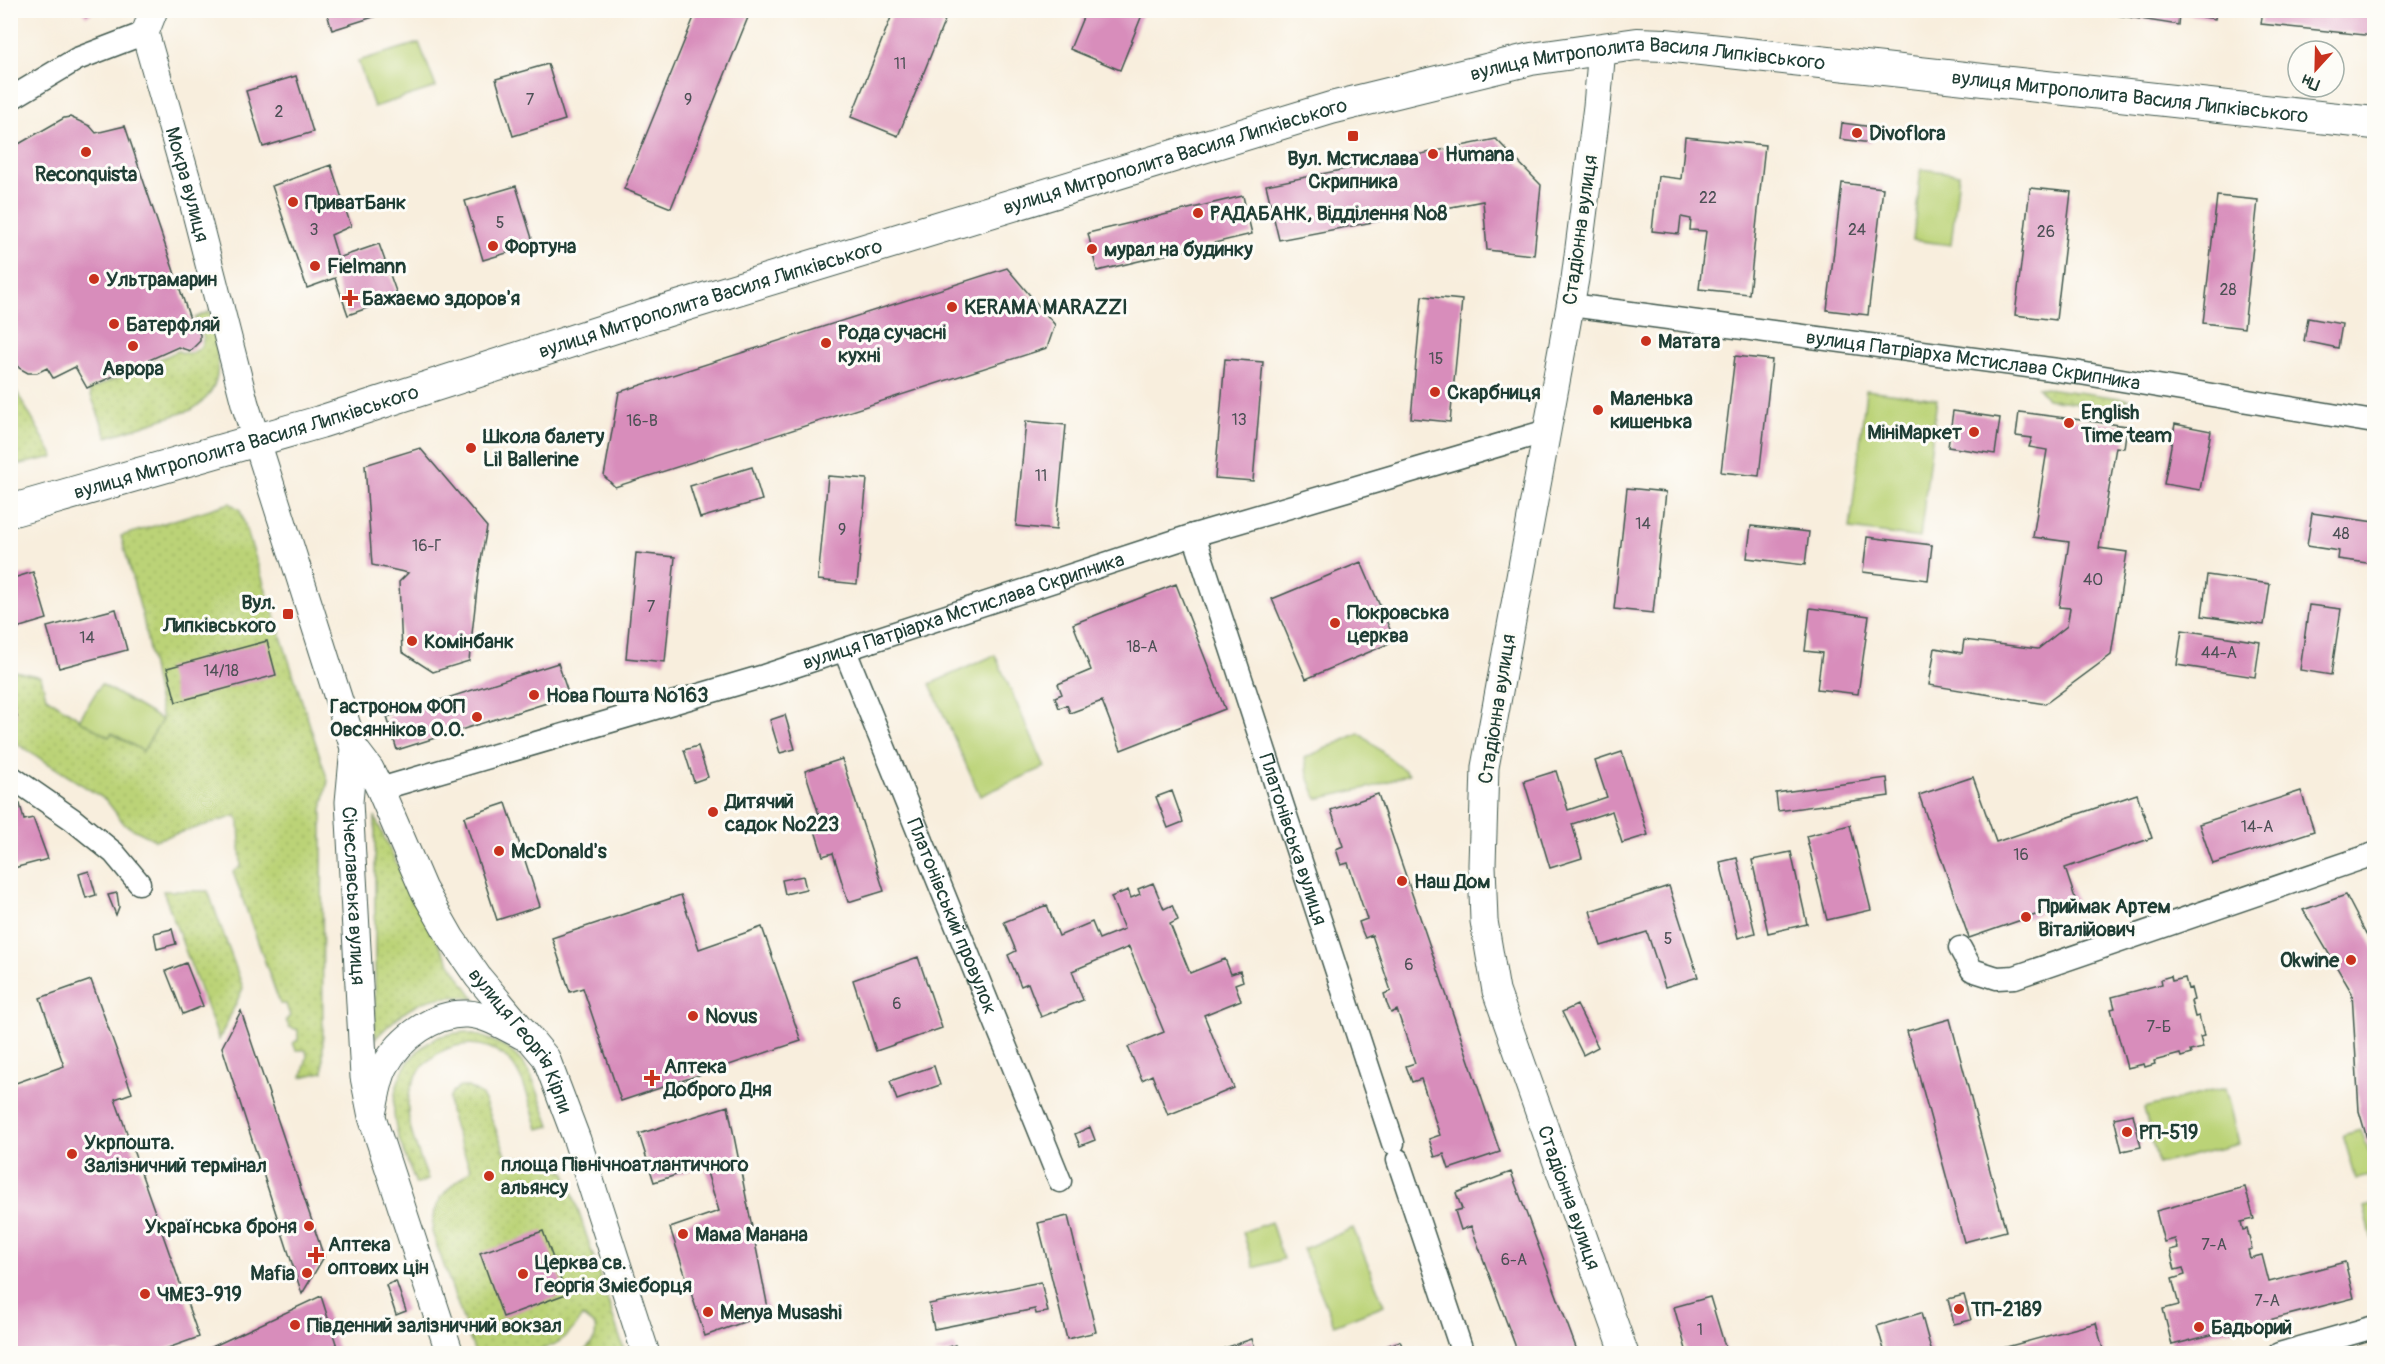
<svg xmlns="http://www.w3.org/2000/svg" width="2385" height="1364" viewBox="0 0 2385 1364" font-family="Pangolin,sans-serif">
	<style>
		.grass { fill: url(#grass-dots); stroke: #6d8856; stroke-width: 1.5 }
		.park { fill: #bbd377; stroke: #6d8856; stroke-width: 1.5 }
		.building { fill: #d88dbb }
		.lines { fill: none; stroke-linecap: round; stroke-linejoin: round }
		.minor-casing { stroke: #40584d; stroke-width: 25 }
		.tertiary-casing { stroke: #40584d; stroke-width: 29 }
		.secondary-casing { stroke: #40584d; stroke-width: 34 }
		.minor { stroke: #fff; stroke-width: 22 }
		.tertiary { stroke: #fff; stroke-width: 27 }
		.secondary { stroke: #fff; stroke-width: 32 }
		.poi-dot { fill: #c8321e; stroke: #fdfcf7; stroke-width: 2 }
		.labels { text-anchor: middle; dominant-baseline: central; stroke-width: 6; stroke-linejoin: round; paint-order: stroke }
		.number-label { font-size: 16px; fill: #4d5156 }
		.street-label { font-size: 20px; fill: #1f3d34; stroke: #fdfcf7 }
		.poi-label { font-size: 20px; font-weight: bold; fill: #1f3d34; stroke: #fdfcf7; text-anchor: start }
	</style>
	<defs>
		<pattern id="grass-dots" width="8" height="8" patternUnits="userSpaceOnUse" patternTransform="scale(1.5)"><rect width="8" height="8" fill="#bbd377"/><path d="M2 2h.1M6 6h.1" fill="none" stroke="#a0b668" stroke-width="1.8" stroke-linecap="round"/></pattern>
	</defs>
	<rect width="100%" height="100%" fill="#fdfcf7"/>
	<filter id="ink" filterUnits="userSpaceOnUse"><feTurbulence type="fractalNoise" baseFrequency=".0167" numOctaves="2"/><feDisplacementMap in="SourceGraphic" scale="12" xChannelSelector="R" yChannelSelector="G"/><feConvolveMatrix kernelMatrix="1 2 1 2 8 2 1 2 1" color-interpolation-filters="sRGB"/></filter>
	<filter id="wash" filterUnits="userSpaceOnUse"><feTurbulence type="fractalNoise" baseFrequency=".008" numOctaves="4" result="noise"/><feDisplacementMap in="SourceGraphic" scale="24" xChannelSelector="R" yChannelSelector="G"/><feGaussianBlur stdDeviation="1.35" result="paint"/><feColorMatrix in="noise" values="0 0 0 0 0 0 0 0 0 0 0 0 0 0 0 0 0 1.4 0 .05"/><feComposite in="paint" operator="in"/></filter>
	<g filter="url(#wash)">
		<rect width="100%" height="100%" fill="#f8eedd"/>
		<path class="grass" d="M210 311C216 349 231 387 191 410L107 437 89 390 178 351C191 358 208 348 202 331 200 325 196 324 195 318Z
			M10 382H11L54 457 11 466Z
			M2038 387 2129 399 2118 408 2047 399Z
			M230 503 240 510 328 781 322 809 323 1072 302 1077 307 1057 306 1050H296L293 1043 298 1040V1030L289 1027 286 1020 290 1016 286 1004H280L233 872 241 866 239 822 236 816 155 840 125 825 106 800 11 740 10 670 41 677 46 697 108 737 111 733 143 751 162 720 143 618 121 536Z
			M375 817C404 881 433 943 475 999 430 990 404 1008 375 1039Z
			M163 891H208L243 988 219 1040Z
			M466 1032C526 1046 531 1072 550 1126L538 1129C530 1106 524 1070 503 1055 464 1027 410 1057 408 1104 407 1129 420 1156 428 1180L416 1184C409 1164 398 1143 395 1122 389 1086 406 1053 438 1037 446 1034 457 1033 466 1032Z
			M460 1087H468L482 1095 507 1157C529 1158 546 1160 566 1173L625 1353H586L585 1350C594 1342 597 1337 595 1326L582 1316C558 1360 517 1353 475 1353L432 1232C433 1198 446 1190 471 1170 465 1154 445 1112 450 1097 451 1092 455 1090 460 1087Z"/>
		<path class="park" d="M419 43 436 87 374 107 358 61Z
			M1921 169 1959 174 1951 245 1913 240Z
			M1866 390 1937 399 1920 538 1850 529Z
			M995 655 1045 767 980 796 930 684Z
			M101 684 162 720 143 751 112 733 109 737 79 720Z
			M1359 733 1409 774 1375 786 1317 799 1309 779 1305 758Z
			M2225 1088 2239 1144 2158 1164 2144 1108Z
			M2361 1130 2370 1154 2374 1153V1175L2356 1179 2343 1135Z
			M2374 1204V1238L2372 1239 2364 1207Z
			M1271 1222 1283 1259 1254 1268 1243 1232Z
			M1353 1228 1384 1305 1334 1325 1303 1249Z"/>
		<g id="blocks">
			<path class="building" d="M82 10H96L86 17Z
				M326 10H385L386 13 332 30Z
				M697 10H751L671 208 624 189Z
				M894 10H949L898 136 851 117Z
				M1086 10H1144L1120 70 1070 49Z
				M2084 10H2216L2215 19 2179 13 2178 25Z
				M2263 10H2374V36L2261 24Z
				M548 64 565 120 513 136 496 79Z
				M296 76 313 132 263 147 246 91Z
				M70 117 90 126 96 133 125 126 192 325 200 334V341L190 351 178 347 87 388 75 367 53 378 47 368 37 373H28L19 368 10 345V149L64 118Z
				M1842 123 1873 127 1871 143 1840 139Z
				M1685 137 1765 145 1749 294 1699 289 1706 231 1690 230 1691 219 1681 217 1679 234 1652 231 1658 176 1681 179Z
				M1496 139 1541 185 1534 255 1487 250 1483 201 1279 240 1266 185Z
				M331 165 351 226 331 235 338 258 379 244 398 297 348 315 335 278 307 288 272 186Z
				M1842 183 1883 188 1868 315 1827 310Z
				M516 186 534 245 483 260 465 201Z
				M2030 188 2071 192 2056 320 2015 315Z
				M1243 196 1252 234 1097 271 1088 233Z
				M2217 196 2258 200 2244 328 2203 323Z
				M1007 268 1055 325 1047 348 615 487 604 476 619 392Z
				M1422 296 1462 300 1450 422 1411 418Z
				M2308 318 2342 324 2338 348 2304 341Z
				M1735 356 1772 360 1759 476 1721 472Z
				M1225 359 1263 362 1253 481 1215 478Z
				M1953 411 2000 418 1995 454 1948 447Z
				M2019 412 2127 426 2124 448 2116 447 2099 548 2127 552 2111 655 2045 704 1929 685 1935 648 1962 653 1964 640 2038 649 2067 626 2070 608 2059 607 2069 542 2033 537 2047 450 2029 447 2032 438 2016 436Z
				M1026 421 1066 425 1056 530 1016 526Z
				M2175 424 2211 431 2200 490 2164 484Z
				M420 448 487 527 479 571 469 661 433 672 402 652 399 582 408 573 372 565 365 465Z
				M752 467 762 500 700 518 690 486Z
				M828 476 867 479 857 584 818 580Z
				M1627 488 1666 492 1653 613 1614 609Z
				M2312 513 2374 522V564L2338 559 2339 551 2307 546Z
				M1751 526 1809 532 1805 565 1747 558Z
				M1867 537 1932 545 1928 580 1863 572Z
				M636 553 675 557 665 662 626 658Z
				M1361 562 1395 641 1306 679 1272 599Z
				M33 572 47 619 10 630V579Z
				M2207 575 2270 584 2264 625 2202 616Z
				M1176 584 1225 709 1121 750 1102 701 1070 713 1067 705 1059 708 1055 697 1062 694 1058 684 1091 670 1073 624Z
				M2309 605 2341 609 2331 675 2300 670Z
				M1810 608 1869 616 1858 694 1817 689 1822 653 1805 651Z
				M116 609 127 650 59 668 47 627Z
				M2182 630 2260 642 2255 677 2177 665Z
				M267 641 276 675 176 702 167 668Z
				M558 663 569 696 397 750 387 717Z
				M14 702 17 717 10 719V703Z
				M785 715 795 749 780 753 770 720Z
				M698 746 708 777 694 782 684 750Z
				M1622 752 1648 835 1622 843 1612 811 1572 824 1582 858 1550 868 1524 781 1556 771 1568 810 1607 797 1595 761Z
				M842 759 884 891 848 902 833 853 823 856 812 821 820 818 805 771Z
				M1973 777 1996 842 2137 794 2152 838 2065 868 2076 901 1969 938 1919 795Z
				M1887 778 1889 796 1778 811 1776 793Z
				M1172 791 1183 822 1168 828 1156 797Z
				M2301 791 2314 831 2213 864 2199 824Z
				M1378 794 1500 1152 1449 1169 1444 1154 1435 1157 1429 1139 1440 1135 1421 1079 1412 1082 1406 1066 1415 1063 1397 1010 1391 1013 1387 1004 1384 994 1391 991 1372 935 1365 938 1362 931 1359 922 1367 919 1348 863 1341 865 1336 849 1343 846 1331 810Z
				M506 803 540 906 497 920 464 817Z
				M20 804 24 820 33 818 48 859 10 869V807Z
				M1850 825 1871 910 1827 920 1806 836Z
				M1791 852 1807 924 1768 933 1752 860Z
				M1737 858 1755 933 1738 938 1720 862Z
				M89 871 96 895 86 898 79 874Z
				M803 876 806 889 785 894 782 880Z
				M1153 883 1164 909 1172 905 1178 920 1170 924 1190 973 1225 959 1231 974 1240 971 1243 981 1235 984 1241 1000 1204 1015 1234 1088 1168 1115 1152 1075 1142 1080 1128 1047 1164 1032 1129 947 1072 971 1083 1000 1041 1017 1028 983 1021 986 1008 955 1016 951 1004 922 1047 905 1059 936 1092 922 1099 939 1124 929 1111 897 1128 890 1131 898 1140 894 1138 889Z
				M1669 886 1698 977 1665 987 1647 932 1601 946 1590 911Z
				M117 893 119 907 116 915 108 895Z
				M681 895 699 949 762 927 801 1041 621 1101 583 988 570 992 552 938Z
				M2346 895 2374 949V1151L2371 1152 2359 1111 2352 993 2303 910Z
				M172 929 176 944 157 949 154 933Z
				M918 957 942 1028 876 1051 853 980Z
				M186 963 203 1006 183 1014 166 971Z
				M2171 976 2172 981 2185 978 2188 989 2191 988 2194 1000 2191 1001 2195 1017 2199 1016 2204 1036 2200 1037 2203 1048 2190 1051 2191 1054 2181 1057 2180 1054 2154 1061 2155 1064 2145 1067 2144 1064 2127 1068 2111 1009 2115 1008 2112 997 2162 984 2161 979Z
				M91 980 132 1093 115 1099 199 1337 154 1353H10V1085L64 1066 40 998Z
				M1577 1005 1598 1047 1583 1055 1562 1012Z
				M241 1011 324 1257 302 1294 222 1047Z
				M1950 1019 2006 1231 1964 1242 1907 1031Z
				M934 1066 940 1085 897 1100 890 1081Z
				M728 1106 769 1313 705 1336 670 1228 719 1211 705 1166 654 1182 639 1134Z
				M2133 1114 2141 1147 2122 1151 2114 1118Z
				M1090 1127 1095 1140 1080 1146 1075 1134Z
				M1511 1172 1578 1353H1518L1471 1226 1461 1230 1455 1211 1462 1209 1456 1193Z
				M2245 1187 2254 1219 2241 1222 2243 1230 2247 1229 2252 1249 2248 1250 2250 1258 2262 1255 2269 1282 2345 1262 2354 1298 2172 1345 2163 1309 2179 1305 2172 1279 2185 1275 2183 1268 2175 1270 2170 1250 2178 1248 2175 1239 2164 1242 2156 1211Z
				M1068 1216 1096 1332 1067 1339 1038 1223Z
				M543 1231 566 1294 503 1317 480 1253Z
				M396 1281 406 1311 396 1315 386 1285Z
				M1041 1282 1048 1312 1036 1314 1035 1309 934 1329 929 1304Z
				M1964 1295 1971 1320 1954 1324 1948 1299Z
				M321 1296 339 1353H199Z
				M1710 1297 1727 1353H1687L1674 1307Z
				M1921 1313 1932 1353H1885L1877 1326Z
				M2096 1323 2104 1353H1984Z
				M1252 1339 1257 1353H1210Z
				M1400 1341 1405 1353H1367Z
				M955 1345 958 1353H933Z"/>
		</g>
	</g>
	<g filter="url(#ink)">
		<use href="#blocks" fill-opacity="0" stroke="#40584d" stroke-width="1.5"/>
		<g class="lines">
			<g class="minor-casing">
				<g id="minor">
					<path d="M10 99 77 59 145 33"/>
					<path id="s1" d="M1571 305 2080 373 2374 422"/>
					<path id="s2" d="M1194 535 1393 1143"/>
					<path id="s3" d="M845 651 1060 1181"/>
					<path d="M10 776 72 819 114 853 139 883"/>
					<path id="s4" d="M380 789 764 676 1194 535 1547 431"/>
					<path d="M1960 948 1972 970 1997 978 2015 977 2374 854"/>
					<path d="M1398 1160 1463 1354"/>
					<path d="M2279 1354 2374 1327"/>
				</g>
			</g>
			<g class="tertiary-casing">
				<g id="tertiary">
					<path id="s5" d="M154 10 145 33 191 194 245 404 354 748 349 802 364 1077 372 1117 450 1354"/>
					<path id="s6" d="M1602 48 1597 106 1575 279 1485 767 1482 865 1484 921 1496 991 1625 1354"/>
					<path id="s7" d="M354 748 370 769 380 789 423 889 451 938 478 977 546 1058 577 1140 646 1354"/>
					<path d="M373 1110C376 1096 378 1079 385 1066 400 1038 435 1012 468 1014 487 1015 506 1028 523 1036"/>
				</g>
			</g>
			<g class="secondary-casing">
				<g id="secondary">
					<path id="s8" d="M10 511 320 422 665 311 1331 108 1531 59 1637 44 1665 45 2374 123"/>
				</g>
			</g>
			<use href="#minor" class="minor"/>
			<use href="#tertiary" class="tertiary"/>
			<use href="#secondary" class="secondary"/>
		</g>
	</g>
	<g class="poi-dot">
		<circle cx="1857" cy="133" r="6"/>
		<rect x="1347" y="130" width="12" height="12" rx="3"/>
		<circle cx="86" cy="152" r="6"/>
		<circle cx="1433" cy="154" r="6"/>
		<circle cx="293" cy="202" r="6"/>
		<circle cx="1198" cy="213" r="6"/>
		<circle cx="493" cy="246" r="6"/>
		<circle cx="1092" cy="249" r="6"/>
		<circle cx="315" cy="266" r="6"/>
		<circle cx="94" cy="279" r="6"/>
		<path d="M347 289h6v6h6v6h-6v6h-6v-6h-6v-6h6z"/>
		<circle cx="952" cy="307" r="6"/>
		<circle cx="114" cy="324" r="6"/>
		<circle cx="1646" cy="341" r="6"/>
		<circle cx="826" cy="343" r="6"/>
		<circle cx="133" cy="346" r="6"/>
		<circle cx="1435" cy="392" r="6"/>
		<circle cx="1598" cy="410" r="6"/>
		<circle cx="2069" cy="423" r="6"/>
		<circle cx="1974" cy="432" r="6"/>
		<circle cx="471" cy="448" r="6"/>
		<rect x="282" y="608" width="12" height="12" rx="3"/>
		<circle cx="1335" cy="623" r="6"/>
		<circle cx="412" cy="641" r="6"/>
		<circle cx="534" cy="695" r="6"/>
		<circle cx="477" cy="717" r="6"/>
		<circle cx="713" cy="812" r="6"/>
		<circle cx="499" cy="851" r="6"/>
		<circle cx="1402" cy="881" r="6"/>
		<circle cx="2026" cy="917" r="6"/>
		<circle cx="2351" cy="960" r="6"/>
		<circle cx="693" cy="1016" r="6"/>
		<path d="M649 1069h6v6h6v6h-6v6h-6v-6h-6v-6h6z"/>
		<circle cx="2127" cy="1132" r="6"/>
		<circle cx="72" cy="1154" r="6"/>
		<circle cx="489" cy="1176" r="6"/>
		<circle cx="309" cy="1226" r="6"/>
		<circle cx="683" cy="1234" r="6"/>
		<path d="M313 1246h6v6h6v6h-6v6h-6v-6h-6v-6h6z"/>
		<circle cx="307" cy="1273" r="6"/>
		<circle cx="523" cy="1274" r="6"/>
		<circle cx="145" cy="1294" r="6"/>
		<circle cx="1959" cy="1309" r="6"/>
		<circle cx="708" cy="1312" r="6"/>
		<circle cx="295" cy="1325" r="6"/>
		<circle cx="2199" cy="1327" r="6"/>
	</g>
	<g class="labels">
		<g class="number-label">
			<text x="900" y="64">11</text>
			<text x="530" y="100">7</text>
			<text x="688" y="100">9</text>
			<text x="279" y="112">2</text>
			<text x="1708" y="198">22</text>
			<text x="500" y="223">5</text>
			<text x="314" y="230">3</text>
			<text x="1857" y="230">24</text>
			<text x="2046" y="232">26</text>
			<text x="2228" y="290">28</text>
			<text x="1436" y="359">15</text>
			<text x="1239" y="420">13</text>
			<text x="642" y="421">16-В</text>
			<text x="1041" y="476">11</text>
			<text x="1643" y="524">14</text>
			<text x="842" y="530">9</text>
			<text x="2341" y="534">48</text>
			<text x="427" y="546">16-Г</text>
			<text x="2093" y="580">40</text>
			<text x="651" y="607">7</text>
			<text x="87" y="638">14</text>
			<text x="1142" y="647">18-А</text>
			<text x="2219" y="653">44-А</text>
			<text x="221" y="671">14/18</text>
			<text x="2257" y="827">14-А</text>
			<text x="2021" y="855">16</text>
			<text x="1668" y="939">5</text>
			<text x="1409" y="965">6</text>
			<text x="897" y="1004">6</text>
			<text x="2159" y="1027">7-Б</text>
			<text x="2214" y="1245">7-А</text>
			<text x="1514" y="1260">6-А</text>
			<text x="2267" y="1301">7-А</text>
			<text x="1700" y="1330">1</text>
		</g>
		<g class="street-label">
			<text stroke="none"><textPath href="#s8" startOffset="1704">вулиця Митрополита Василя Липківського</textPath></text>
			<text stroke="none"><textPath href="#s8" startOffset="2190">вулиця Митрополита Василя Липківського</textPath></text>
			<text stroke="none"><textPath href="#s8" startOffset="1218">вулиця Митрополита Василя Липківського</textPath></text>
			<text stroke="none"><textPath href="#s5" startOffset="182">Мокра вулиця</textPath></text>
			<text transform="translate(1580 230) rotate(-82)">Стадіонна вулиця</text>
			<text stroke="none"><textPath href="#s8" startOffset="732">вулиця Митрополита Василя Липківського</textPath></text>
			<text stroke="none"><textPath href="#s1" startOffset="406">вулиця Патріарха Мстислава Скрипника</textPath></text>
			<text stroke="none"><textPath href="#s8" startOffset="246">вулиця Митрополита Василя Липківського</textPath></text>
			<text stroke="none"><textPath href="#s4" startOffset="610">вулиця Патріарха Мстислава Скрипника</textPath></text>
			<text transform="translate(1497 709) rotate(-81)">Стадіонна вулиця</text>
			<text stroke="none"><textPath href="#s2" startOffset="320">Платонівська вулиця</textPath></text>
			<text stroke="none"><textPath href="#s5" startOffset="918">Січеславська вулиця</textPath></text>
			<text stroke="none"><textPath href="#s3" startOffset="286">Платонівський провулок</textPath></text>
			<text stroke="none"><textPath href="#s7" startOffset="339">вулиця Георгія Кірпи</textPath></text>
			<text stroke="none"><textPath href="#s6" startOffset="1173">Стадіонна вулиця</textPath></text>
		</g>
		<g class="poi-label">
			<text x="1869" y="133">Divoflora</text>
			<text x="1445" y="154">Humana</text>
			<text x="1353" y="158" text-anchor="middle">Вул. Мстислава<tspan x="1353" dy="23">Скрипника</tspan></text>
			<text x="86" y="174" text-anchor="middle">Reconquista</text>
			<text x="305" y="202">ПриватБанк</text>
			<text x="1210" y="213">РАДАБАНК, Відділення №8</text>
			<text x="505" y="246">Фортуна</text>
			<text x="1104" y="249">мурал на будинку</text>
			<text x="327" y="266">Fielmann</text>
			<text x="106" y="279">Ультрамарин</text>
			<text x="362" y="298">Бажаємо здоров'я</text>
			<text x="964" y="307">KERAMA MARAZZI</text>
			<text x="126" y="324">Батерфляй</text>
			<text x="838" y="332">Рода сучасні<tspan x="838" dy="23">кухні</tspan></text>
			<text x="1658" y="341">Матата</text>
			<text x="133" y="368" text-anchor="middle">Аврора</text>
			<text x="1447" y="392">Скарбниця</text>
			<text x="1610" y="398">Маленька<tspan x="1610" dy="23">кишенька</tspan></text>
			<text x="2081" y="412">English<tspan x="2081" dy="23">Time team</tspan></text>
			<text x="1962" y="432" text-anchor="end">МініМаркет</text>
			<text x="483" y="436">Школа балету<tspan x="483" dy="23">Lil Ballerine</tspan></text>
			<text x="276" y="602" text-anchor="end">Вул.<tspan x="276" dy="23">Липківського</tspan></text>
			<text x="1347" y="612">Покровська<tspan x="1347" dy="23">церква</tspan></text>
			<text x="424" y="641">Комінбанк</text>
			<text x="546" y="695">Нова Пошта №163</text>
			<text x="465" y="706" text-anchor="end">Гастроном ФОП<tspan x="465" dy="23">Овсянніков О.О.</tspan></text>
			<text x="725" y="801">Дитячий<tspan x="725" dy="23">садок №223</tspan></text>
			<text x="511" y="851">McDonald's</text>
			<text x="1414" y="881">Наш Дом</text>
			<text x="2038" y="906">Приймак Артем<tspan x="2038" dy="23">Віталійович</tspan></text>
			<text x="2339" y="960" text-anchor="end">Okwine</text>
			<text x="705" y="1016">Novus</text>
			<text x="664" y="1066">Аптека<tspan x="664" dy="23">Доброго Дня</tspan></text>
			<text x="2139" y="1132">РП-519</text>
			<text x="84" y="1142">Укрпошта.<tspan x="84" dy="23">Залізничний термінал</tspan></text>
			<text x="501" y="1164">площа Північноатлантичного<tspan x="501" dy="23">альянсу</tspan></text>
			<text x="297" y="1226" text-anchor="end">Українська броня</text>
			<text x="695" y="1234">Мама Манана</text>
			<text x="328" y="1244">Аптека<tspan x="328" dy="23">оптових цін</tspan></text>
			<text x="535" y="1262">Церква св.<tspan x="535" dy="23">Георгія Змієборця</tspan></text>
			<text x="295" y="1273" text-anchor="end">Mafia</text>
			<text x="157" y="1294">ЧМЕ3-919</text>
			<text x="1971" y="1309">ТП-2189</text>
			<text x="720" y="1312">Menya Musashi</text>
			<text x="307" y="1325">Південний залізничний вокзал</text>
			<text x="2211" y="1327">Бадьорий</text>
		</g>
	</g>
	<rect width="2385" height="1364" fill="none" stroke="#fdfcf7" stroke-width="36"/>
	<g transform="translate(2316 69) rotate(202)"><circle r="28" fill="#fdfcf7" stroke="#a4b0a9" stroke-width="1.5"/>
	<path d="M0-4.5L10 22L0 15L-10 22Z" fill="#c8321e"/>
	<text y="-9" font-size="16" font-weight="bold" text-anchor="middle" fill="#1f3d34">Пн</text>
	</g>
</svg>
